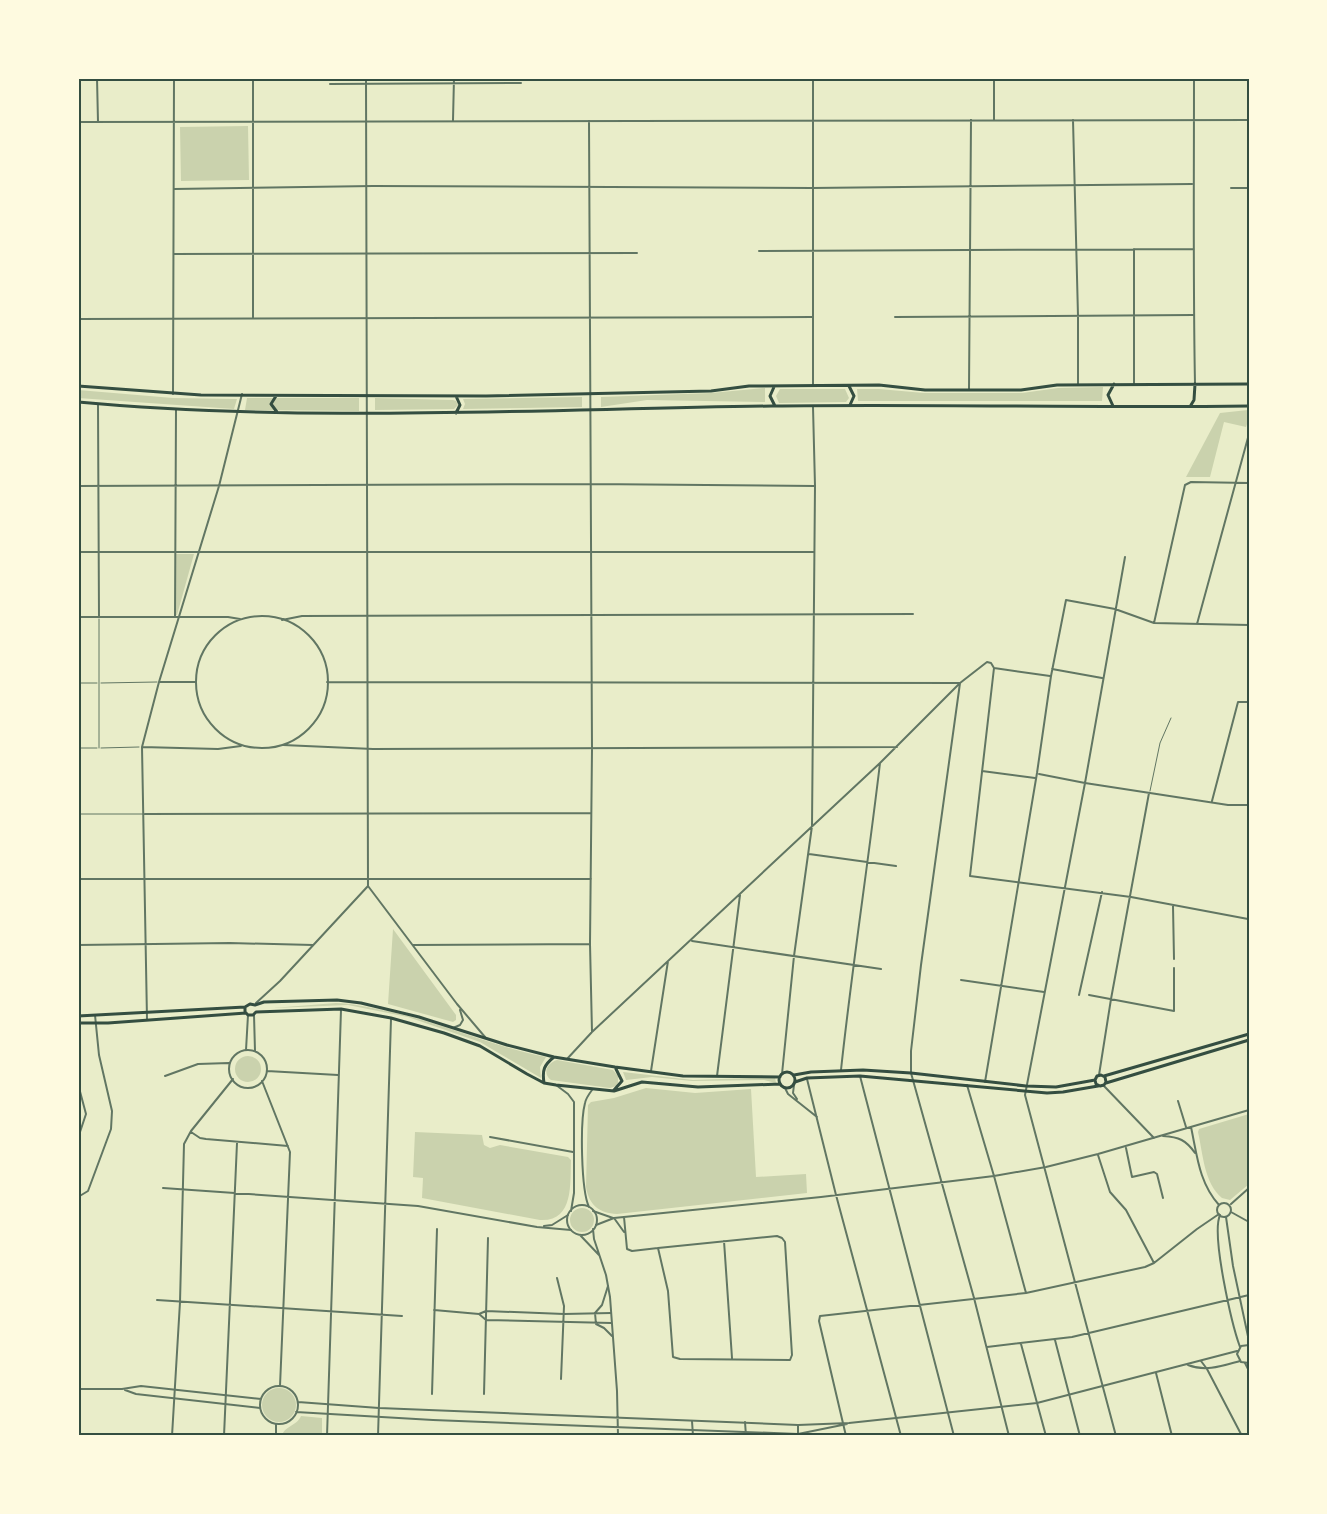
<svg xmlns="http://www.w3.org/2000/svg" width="1327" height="1514" viewBox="0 0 1327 1514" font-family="'PT Sans',sans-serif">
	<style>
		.green { fill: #cad2ad }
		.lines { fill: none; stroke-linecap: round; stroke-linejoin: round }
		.service { stroke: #617663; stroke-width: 1 }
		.minor { stroke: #617663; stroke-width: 2 }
		.tertiary { stroke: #617663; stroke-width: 2 }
		.secondary { stroke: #344e41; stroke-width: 3 }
		.primary { stroke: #344e41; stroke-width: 3 }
		.neatline { fill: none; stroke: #344e41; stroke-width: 2 }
	</style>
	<rect width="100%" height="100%" fill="#e9edc9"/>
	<path class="green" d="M248 126 249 180 181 181 180 127Z
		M1103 387 1102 401H858L857 389H879L924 393H1022L1058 388Z
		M765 388V402L647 400 601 407V397L711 393Z
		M780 389H845L849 398 846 402 779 403 776 396Z
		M78 390 173 398 237 399 234 409 78 398Z
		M582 397V407L463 409 465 404 463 399Z
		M247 398H359V411L245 410Z
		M375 398 453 400 456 401 458 405 454 409 375 410Z
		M1248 410 1249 418 1246 427 1224 422 1210 477H1186L1220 413Z
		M176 554H194L177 615H175Z
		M393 929 456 1015V1020L453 1022 388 1004Z
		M336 1003C352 1003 367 1007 382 1010 438 1021 490 1046 546 1057L540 1067 541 1078 480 1042 408 1017 348 1005 273 1008Z
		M235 1069a13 13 0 1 1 26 0a13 13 0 1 1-26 0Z
		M557 1060 613 1070 618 1076V1083L616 1086 610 1088 551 1080C542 1073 547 1063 557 1060Z
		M623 1072 693 1080 775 1077 776 1083 764 1080 692 1081 652 1077 626 1080Z
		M646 1088 695 1093 751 1089 756 1177 806 1174 807 1193 617 1214C599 1213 589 1205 586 1187L588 1105 591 1102 614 1098Z
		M1249 1114V1184L1230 1200 1222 1198C1204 1183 1203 1154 1198 1132L1199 1129Z
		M415 1132 482 1135 484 1145 490 1148 500 1145 568 1157 571 1160C570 1184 574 1222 540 1220L422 1198 423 1178 413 1177Z
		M570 1220a12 12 0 1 1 24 0a12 12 0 1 1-24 0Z
		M262 1405a17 17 0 1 1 34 0a17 17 0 1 1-34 0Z
		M301 1416 322 1418V1436H282C284 1426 297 1426 301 1416Z"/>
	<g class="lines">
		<path class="service" d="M99 619V748
			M78 683H97
			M101 683 157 682
			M78 748H97
			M101 748 139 747
			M1150 791 1160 743 1171 718
			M78 814H143"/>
		<path class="minor" d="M97 78 98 122
			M994 78V120
			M1194 78C1194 180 1193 282 1195 384
			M330 84 521 83
			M453 120 454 78
			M1073 120 1078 316V385
			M589 121 592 749 590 944 592 1032
			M78 122 1249 120
			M1231 188H1249
			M174 189 373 186 812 188 1192 184
			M759 251 1194 249
			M174 254 637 253
			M895 317 1193 315
			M253 318V78
			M78 319 812 317
			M1134 384V249
			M813 386V78
			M969 389 971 120
			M173 394 174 78
			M98 404 99 617
			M78 486 590 484 815 486
			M78 552H814
			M196 682a66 66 0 1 1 132 0a66 66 0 1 1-132 0Z
			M78 617H228L240 619
			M175 617 176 410
			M282 620 302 616 913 614
			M1154 623 1185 485 1191 482 1249 483
			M1197 624 1249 434
			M994 668 970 876 1131 897 1248 919
			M1052 669 1102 678
			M159 682H195
			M327 682 960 683
			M960 683 921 965 911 1051V1073L974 1298 1009 1436
			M283 745 373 749 897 747
			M142 747 218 749 241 746
			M982 771 1035 778
			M1039 774 1085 783 1228 805H1249
			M1212 801 1238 702H1249
			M145 814 591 813
			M809 854 896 866
			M78 879H591
			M1173 906 1174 959
			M692 941 881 969
			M78 945 230 943 313 945
			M413 945 590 944
			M961 980 1044 992
			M1079 995 1102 892
			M1089 995 1174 1011V968
			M254 1015 255 1051
			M147 1019 142 747 159 682 219 486 242 394
			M246 1050 248 1015
			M229 1069a19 19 0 1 1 38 0a19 19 0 1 1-38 0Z
			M567 1059 592 1032 880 763 960 683 987 662 991 663 994 668 1050 676
			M841 1070C852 967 868 865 880 763
			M267 1071 338 1075
			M651 1071 668 961
			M782 1074 794 956 812 826 815 486 813 407
			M1099 1075 1111 999 1149 793
			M165 1076 198 1064 229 1063
			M717 1076 740 895
			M860 1076 954 1436
			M807 1079 836 1195 901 1436
			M262 1081 290 1152 280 1386
			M985 1082 1037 773 1051 676 1066 600 1115 609 1154 623 1249 625
			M78 1084 86 1114 78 1138
			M794 1085 793 1093 797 1099
			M967 1085 994 1176 1026 1293
			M1104 1086 1154 1138
			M785 1088 788 1094 817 1117
			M1178 1101 1186 1127
			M1191 1127C1197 1155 1199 1183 1219 1205
			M191 1132 200 1138 206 1139 288 1146
			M1163 1136C1179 1137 1186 1140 1195 1153
			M490 1137 573 1152
			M1126 1148 1132 1177 1154 1172 1157 1174 1163 1198
			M1098 1155 1110 1192 1126 1210 1154 1263
			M163 1188 418 1206 537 1227 571 1230
			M78 1197 88 1191 111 1129 112 1111 99 1055 95 1015
			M1217 1210a7 7 0 1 1 14 0a7 7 0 1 1-14 0Z
			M1231 1204 1249 1188
			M593 1211 613 1218
			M1231 1212 1249 1222
			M1220 1215C1211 1235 1232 1325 1240 1347
			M624 1217 627 1249 632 1251 658 1248
			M1226 1217 1233 1266 1249 1341
			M614 1218 624 1232
			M596 1225 614 1218 821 1197 994 1176 1046 1167 1098 1154 1249 1110
			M544 1226 552 1225 568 1215
			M777 1236 782 1238 785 1242 792 1355 790 1360 680 1359 673 1357 668 1291 658 1248Z
			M724 1241 732 1358
			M557 1278 564 1306 561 1379
			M608 1286 602 1305 595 1313 596 1324 604 1328 612 1336
			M157 1300 402 1316
			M434 1310 479 1314 486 1311 564 1314 611 1313
			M479 1314 486 1320 611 1323
			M1055 1340 1080 1436
			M1021 1344 1046 1436
			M987 1347 1072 1337 1249 1295
			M1201 1361 1207 1369 1242 1436
			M1245 1363 1249 1371
			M1156 1373 1172 1436
			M432 1394 437 1229
			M484 1394 488 1238
			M692 1421 693 1436
			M745 1422 746 1436
			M798 1425V1436
			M172 1436 180 1302 184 1144 191 1131 233 1079
			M224 1436 237 1143
			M276 1436V1424
			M327 1436 341 1010
			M378 1436 391 1019
			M846 1436 819 1321 820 1316 1026 1293 1145 1267 1154 1263 1197 1229 1219 1214
			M1116 1436 1025 1095 1085 783 1125 557
			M1240 1436 1249 1434"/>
		<path class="tertiary" d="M366 78 368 886
			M368 886 457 1004 485 1037
			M256 1003 280 981 368 886
			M453 1028 460 1025 463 1020 460 1010
			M556 1085 568 1094 574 1102V1193L571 1211
			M567 1220a15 15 0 1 1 30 0a15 15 0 1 1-30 0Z
			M589 1207C581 1190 580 1122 585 1103 586 1098 589 1094 592 1090
			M593 1229 594 1239 606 1275 610 1297 617 1391 618 1436
			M580 1235 599 1255
			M1249 1345 1241 1346 1237 1354 1241 1362 1249 1363
			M1188 1365C1206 1372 1222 1366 1240 1361
			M260 1405a19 19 0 1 1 38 0a19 19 0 1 1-38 0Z
			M78 1389H122L141 1386 261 1399
			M125 1390 136 1394 260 1408
			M298 1402 379 1408 798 1425 849 1423 1037 1403 1237 1351
			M296 1412 433 1420 798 1434 847 1424"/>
		<path class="secondary" d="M245 1007V1012L248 1015H253L256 1012
			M256 1012 341 1009 391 1018 444 1033 480 1046 527 1074 544 1083 556 1085 614 1091 642 1082 698 1087 780 1084
			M78 1016 245 1007 250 1004 255 1005 264 1002 337 1000 361 1003 419 1017 507 1045 554 1057 615 1067 683 1076 780 1077
			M78 1023H108L246 1013
			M779 1080a8 8 0 1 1 16 0a8 8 0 1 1-16 0Z
			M794 1075 811 1072 863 1070 911 1073 1026 1086 1056 1087 1095 1080 1097 1076 1101 1075 1105 1077 1106 1082 1104 1085 1100 1086 1096 1084 1095 1080
			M1104 1076 1249 1034
			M795 1082 807 1078 860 1076 1047 1093 1063 1092 1098 1086
			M544 1083C542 1070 544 1065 554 1057
			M1106 1083 1249 1040
			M614 1090 622 1081 616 1069"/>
		<path class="primary" d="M78 386 201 395 486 396 711 391 749 386 879 385 925 390H1021L1057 385 1249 384
			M849 386 854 396 850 405
			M774 387 770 396 775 406
			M276 396 271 404 277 412
			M456 396 460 405 456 413
			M78 402C309 423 541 409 772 406 931 404 1090 408 1249 406
			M1191 405 1194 400 1195 384
			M1113 406 1108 395 1114 384"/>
	</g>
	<rect width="1327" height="1514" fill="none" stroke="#fefae0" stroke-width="159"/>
	<rect x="80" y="80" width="1168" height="1354" class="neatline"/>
</svg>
